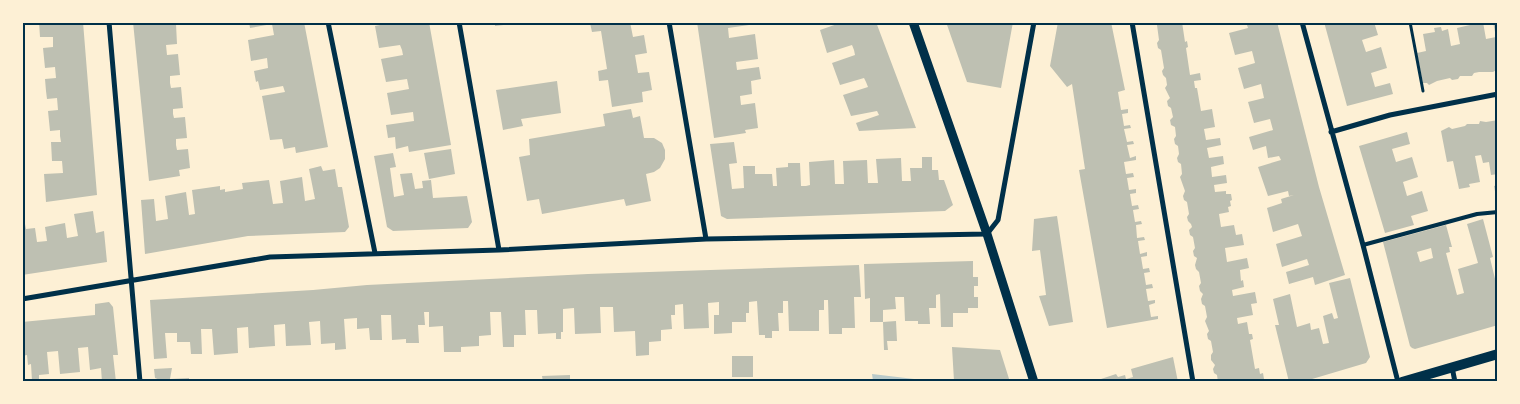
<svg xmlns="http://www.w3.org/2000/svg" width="1520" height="404" viewBox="0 0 1520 404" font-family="Mulish,sans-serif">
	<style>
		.green { fill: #b9caca }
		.building { fill: #bec0b2; fill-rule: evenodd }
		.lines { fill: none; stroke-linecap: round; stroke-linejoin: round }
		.path { stroke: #003049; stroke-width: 3 }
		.service { stroke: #003049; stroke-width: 4 }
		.minor { stroke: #003049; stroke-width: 5 }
		.tertiary { stroke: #003049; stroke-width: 9 }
		.secondary { stroke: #003049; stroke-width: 10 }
		.neatline { fill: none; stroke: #003049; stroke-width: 2 }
	</style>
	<rect width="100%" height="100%" fill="#fdf0d5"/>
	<path class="green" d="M872 374 931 381H873Z"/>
	<path class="building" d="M39 22H83L97 195 46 202 44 174 63 173 62 161H52L51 142H61L60 136V130L50 131 48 111 58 110 57 98 47 99 46 91 45 79 56 78 55 67 45 68 43 48 53 47V37H40Z
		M133 22H164V25L176 24 177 44 166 45 167 55 178 54 180 75 170 76V83L171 88 181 87 183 108 173 109V114L174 118 185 117 187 138 176 139V145L177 150 188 149 190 168 179 170 180 176 149 181Z
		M249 22H304L328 147 296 153 295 147 284 149 282 139 270 140 262 96 285 92 283 86 260 90 258 81 256 82 254 71 268 68 267 58 251 61 248 40 274 35 272 24 250 28Z
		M395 22H429L451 145 409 152 408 146 396 149 395 137 388 138 386 125 414 121 413 112 391 115 387 93 409 89 407 79 386 82 381 59 403 55 402 50 400 45 379 48 375 26Z
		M495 22H512V24L495 26Z
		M630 22 633 37 644 35 647 53 635 55 638 73 649 72 652 90 642 92 643 102 612 107 608 80 599 81 598 71 607 69 601 31 592 32 590 23Z
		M697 22H749V25L728 28 729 38 755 34 758 59 736 62 737 70 759 67 761 79 751 81 752 94 740 96 741 105 755 103 758 128 745 130 746 133 714 138Z
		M843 22H876L916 128 859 131 856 123 879 115 877 111 851 116 843 95 868 87 866 82 864 78 840 85 832 63 855 55 854 50 852 45 827 53 820 30Z
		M946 22H1013L1001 88 967 82Z
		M1058 22H1111L1125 90 1118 92 1121 110 1128 109V113L1122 114 1124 126 1130 125 1131 128 1124 129 1127 142 1133 141 1134 144 1127 145 1130 158 1136 156V160L1124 162 1126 174 1133 173 1134 177 1127 178 1129 190 1136 189V193L1130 194 1132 206 1138 205 1139 209 1133 210 1135 222 1141 221 1142 224 1136 225 1137 238 1144 237 1145 240 1138 241 1140 254 1147 252V256L1141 257 1143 269 1149 268 1150 272 1144 273 1146 285 1152 284 1153 288 1146 289 1148 301 1155 300V303L1149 305 1151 317 1158 316V319L1107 328 1079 170 1085 169 1072 84 1067 87 1050 66Z
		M1172 22H1182L1185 42 1187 41 1188 47 1186 48 1190 75 1200 73 1201 80 1194 81 1195 88H1197L1201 111 1212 109 1215 127 1204 129 1206 140 1220 138 1221 145 1207 148 1209 158 1223 156 1224 164 1211 167 1212 177 1226 175 1227 183 1214 185 1215 192 1226 191V194H1231L1232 200 1230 201 1231 206 1228 207 1229 212 1219 214 1221 227 1234 225 1236 235 1242 234 1244 245 1225 248 1227 262 1247 258 1249 268 1240 270 1241 281 1243 280 1244 287 1232 290 1233 296 1255 292 1257 303 1251 304 1253 315 1237 318 1238 324 1247 322 1249 334H1252L1253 339 1250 340 1255 369 1259 368 1260 374 1263 373 1264 379 1257 382H1218L1217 375 1214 373 1213 369 1215 365 1211 360V355L1213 352 1211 341 1208 339 1207 334 1209 331 1205 321 1207 317 1205 306 1202 304 1201 299 1203 294 1200 291 1199 286 1201 283 1199 272 1196 269 1195 265 1197 258 1194 256 1193 251 1195 248 1193 237 1190 235 1189 230 1192 227 1191 224 1188 221 1187 217 1189 214 1187 202 1184 200 1183 196 1185 191 1180 177 1182 174 1181 164 1178 162 1177 158 1179 154 1178 146 1175 144 1174 139 1176 136 1175 127 1171 125 1170 120 1173 117 1171 108 1168 106 1167 101 1170 98 1165 88 1167 85 1166 78 1163 75 1162 71 1164 68 1161 50 1158 48 1157 43 1159 40 1157 25Z
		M1246 22H1277L1319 187 1345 275 1315 285 1313 277 1289 284 1286 272 1309 265 1307 259 1282 267 1276 244 1302 236 1298 224 1273 232 1267 208 1282 203 1281 199 1294 195 1289 196 1288 191 1268 196 1258 167 1281 160 1279 156 1268 158 1266 146 1253 150 1249 137 1273 130 1270 119 1254 123 1248 102 1264 98 1261 84 1244 89 1238 68 1255 63 1252 51 1235 55 1229 33 1248 28Z
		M1324 22H1374L1378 35 1362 40 1366 52 1381 47 1387 68 1371 73 1375 87 1390 83 1393 94 1347 106Z
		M1470 22H1483L1486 39 1496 37 1493 22H1498V69L1493 72H1479L1474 73 1472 76H1460L1458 79 1452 80 1450 78 1437 81 1429 85 1427 83H1423L1417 53 1426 51 1423 34 1435 32 1434 28 1441 27 1442 31 1448 29 1451 46 1460 44 1457 28 1470 25Z
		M557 81 561 113 521 119 523 126 503 130 496 90Z
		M631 109 633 118 640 116 644 138H654L662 143 665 150V159L660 168 654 172 646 174 651 201 626 206 624 199 542 214 539 199 527 201 519 157 530 155 529 139 605 126 603 114Z
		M1498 120V174L1491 175 1489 162 1483 163 1481 155 1475 156 1480 182 1469 184 1470 187 1459 189 1453 161 1447 162 1441 131 1449 127 1452 129 1465 126 1467 124H1479L1480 121 1486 122Z
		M1407 132 1410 144 1392 149 1396 162 1412 157 1418 177 1403 182 1407 196 1422 191 1428 211 1411 216 1414 225 1385 233 1359 146Z
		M734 142 737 163 729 164 732 189 744 188 743 166H755V174H772L773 186H777L776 168 788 167V163H800L801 186H806L810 185 809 162 834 160 835 184H844L843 161 867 160 868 183H878L876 159 901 158 902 181H911L910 168H922V157H932V170H938L939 180H944L953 205 945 211 727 219 721 216 710 144Z
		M451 149 455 174 429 179 424 153Z
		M393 153 396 167 390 168 394 197 404 195 400 174 412 173 415 189 423 188 422 181 431 180 433 198 467 196 472 222 468 228 393 231 387 227 374 156Z
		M321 166 323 171 335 169 338 187H342L349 227 345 232 248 236 145 254 141 200 154 199 156 221 168 219 165 196 186 192 189 215 195 214 192 190 220 186V190L225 189V192L243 189 242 183 269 180 273 204 283 203 280 181 302 177 305 201 315 199 309 169Z
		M1498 185V202H1497L1494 186Z
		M93 211 96 233 104 231 107 262 22 275V225L25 224 26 229 35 228 37 242 47 241 45 227 65 223 67 238 78 236 74 214Z
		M1057 216 1073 322 1049 326 1039 296 1046 295 1040 250 1032 251 1034 219Z
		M1483 219 1493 257 1490 258 1496 283H1498V325L1415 349 1412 348 1410 346 1383 242 1446 225 1452 247H1449L1450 252 1446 253 1457 295 1464 293 1458 269 1478 263 1467 224ZM1431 248 1433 258 1420 262 1417 252Z
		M973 261V277H978V286H974V297H978V308H968V313H953V327H941L940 294 936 295V308H929L930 324H918V321H905L904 297H895L896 309 883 310V322H870V298L865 299 864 264Z
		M859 265 861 297H854L855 328H842V334H829L828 300H824V310H819V331H789L788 301H783V313H778L779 331H772V338H765V335H759L757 301 749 302V313H746V322H732V333L714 334V315H719V302L708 303 709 328 684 329 683 304 675 305V315H671L672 329 661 330V341L649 342V355L636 356 635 331 614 332 613 307H600L601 333 575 334 574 308 563 309V332H561V339H556V333L538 334 537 310H525L526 335H514V347H503L501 312H490L491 335 479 336V346L461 347V352H444L443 326 429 327V312H424L425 325H418L419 343H406V339L392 340 391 315H381L382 340H370L369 328 357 329V318L344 319 346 349 335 350V343L321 344 320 321 309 322 311 345 286 346 285 324 274 325 275 346 249 348 248 327 237 328 238 353 214 355 212 329H201L202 354H191L190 342H177V333H165L167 358 154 359 150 300 313 290 367 285 588 274Z
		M1350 278 1370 357 1366 363 1302 382H1289L1275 325H1279L1273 299 1290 294 1297 327 1310 323 1311 330 1319 328 1323 344 1329 343 1323 316 1332 313 1334 319 1338 318 1329 283Z
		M109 302 113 307 118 355H113L116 382H102L101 368 90 370 88 347 78 348 80 372 60 374 58 351 47 352 49 374 39 375V380L32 381 31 364 28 365 27 355 22 356V322L95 315V304Z
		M896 321 897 341H887L888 350H884L883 322Z
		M952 347 1000 350 1010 382 954 381Z
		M732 356H753V377H732Z
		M1173 357 1178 382H1092L1116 374 1118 377 1125 375 1126 379 1133 377 1131 369Z
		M172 368 170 379 189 378V382H160V380L155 378 154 369Z
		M570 375V382H543L542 376Z"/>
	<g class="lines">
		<path class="path" d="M1410 22 1423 91"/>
		<path class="service" d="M1363 245 1477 214 1498 212"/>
		<path class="minor" d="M109 22 140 382
			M328 22 375 253
			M459 22 499 250
			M669 22 706 239
			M1132 22 1193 382
			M1302 22 1363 245 1398 382
			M1331 132 1390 115 1498 94
			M22 299 270 257 499 250 706 239 987 234 998 220 1034 22
			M1452 367 1455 382"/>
		<path class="tertiary" d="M913 22 987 234 1034 382"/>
		<path class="secondary" d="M1402 382 1498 354"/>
	</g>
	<rect width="1520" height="404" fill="none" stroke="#fdf0d5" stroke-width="48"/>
	<rect x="24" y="24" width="1472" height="356" class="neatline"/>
</svg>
